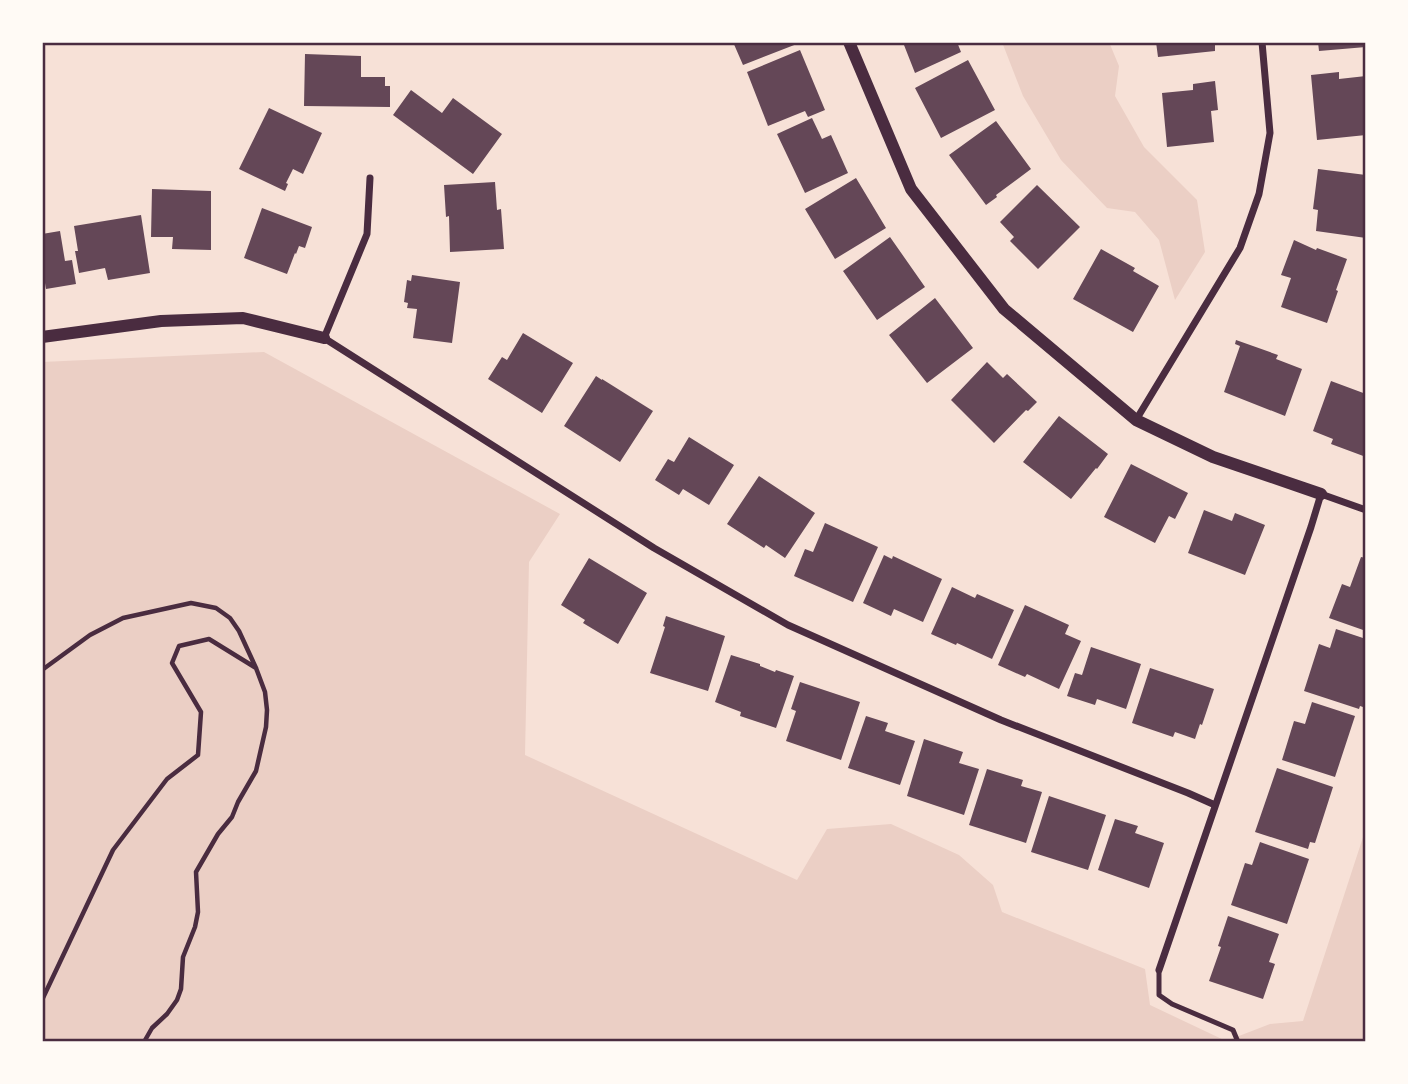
<svg xmlns="http://www.w3.org/2000/svg" width="1408" height="1084" viewBox="0 0 1408 1084" font-family="Montserrat,sans-serif">
	<style>
		.green { fill: #ebcfc5 }
		.building { fill: #644757 }
		.lines { fill: none; stroke-linecap: round; stroke-linejoin: round }
		.path { stroke: #4a2c40; stroke-width: 4.5 }
		.service { stroke: #4a2c40; stroke-width: 5 }
		.minor { stroke: #4a2c40; stroke-width: 7 }
		.tertiary { stroke: #4a2c40; stroke-width: 12 }
		.neatline { fill: none; stroke: #4a2c40; stroke-width: 2.5 }
	</style>
	<rect width="100%" height="100%" fill="#f7e1d7"/>
	<path class="green" d="M1002 42H1109L1119 66 1115 96 1144 147 1197 200 1205 252 1175 300 1159 240 1135 212 1107 208 1061 160 1023 96Z
		M264 352 560 514 529 562 525 755 797 880 827 829 891 824 959 855 993 885 1002 912 1145 969 1150 1005 1226 1041 1270 1024 1303 1021 1366 828V1042H42V362Z"/>
	<path class="building" d="M733 42H802L743 65Z
		M906 42H957L961 52 915 73 904 45 907 44Z
		M1156 42H1215V51L1158 57Z
		M1318 42H1366V47L1319 51Z
		M800 50 825 110 808 117 805 111 768 126 747 72Z
		M305 54 361 56V77H385V86H390V107L304 106Z
		M968 60 995 110 941 138 915 88Z
		M1339 72V79L1366 76V135L1317 140 1311 75Z
		M1215 81 1218 110 1211 111 1214 142 1167 147 1162 93 1193 90V84Z
		M411 90 442 113 453 98 502 134 473 174 393 115Z
		M269 108 322 133 303 174 293 169 286 183 288 184 285 191 239 169Z
		M812 118 822 139 831 135 848 173 805 193 777 134Z
		M996 121 1031 169 996 195 997 197 986 205 949 155Z
		M1318 169 1366 175V238L1316 231 1318 210 1313 209Z
		M856 178 886 228 835 259 805 209Z
		M495 182 497 210 501 209 504 249 450 252 449 216 446 217 444 185Z
		M1037 185 1080 227 1038 269 1010 241 1014 237 1000 222Z
		M152 189 211 191V250L172 249 173 237H151Z
		M262 208 312 227 305 248 299 246 296 254 295 253 287 274 244 258Z
		M141 215 150 273 108 280 105 268 79 273 75 251H78L74 226Z
		M60 231 65 261 72 260 76 284 46 289 45 283 42 284V234Z
		M890 237 925 287 877 320 843 271Z
		M1294 240 1316 250 1317 248 1347 259 1336 290 1338 291 1327 323 1281 307 1291 278 1281 275Z
		M1101 249 1135 268 1133 271 1159 286 1133 332 1073 299Z
		M412 275 460 282 452 343 413 338 417 309 407 308 408 303 404 302 407 280 411 281Z
		M935 298 973 348 927 383 889 335Z
		M523 333 573 363 542 413 488 379 502 357 507 360Z
		M1236 340 1278 355 1276 359 1302 369 1285 416 1224 392 1240 346 1235 344Z
		M987 362 1003 378 1007 374 1037 402 1028 411 1026 410 994 443 951 400Z
		M596 376 602 380V379L653 411 620 462 564 426Z
		M1331 381 1366 394V457L1331 444 1333 439 1313 431Z
		M1059 416 1108 454 1097 469 1096 468 1071 499 1023 462Z
		M689 437 734 465 709 505 683 489 679 495 655 480 668 459 674 462Z
		M1131 464 1188 493 1175 519 1169 516 1155 543 1104 517Z
		M759 476 815 513 785 558 766 545 764 548 727 524Z
		M1204 510 1232 521 1235 513 1265 525 1245 575 1188 553Z
		M825 523 878 547 853 602 794 576 805 549 813 552Z
		M884 555 892 559 893 556 942 579 923 622 894 609 891 616 863 603Z
		M1361 557 1366 558V631L1329 618 1342 584 1350 587Z
		M589 558 647 593 618 644 583 623 585 620 561 605Z
		M952 587 975 598 977 594 1014 610 992 659 957 643 956 645 931 634Z
		M1025 605 1069 625 1065 634 1081 641 1059 689 1027 674 1025 677 998 665Z
		M666 616 725 636 708 691 650 673 665 627 663 626Z
		M1336 629 1366 639V708L1360 706 1359 709 1304 691 1319 644 1330 648Z
		M1091 647 1141 664 1126 709 1097 699 1095 705 1067 696 1075 673 1082 675Z
		M731 655 760 664V666L775 672 776 670 794 676 776 728 740 716 741 712 715 702Z
		M1150 668 1214 689 1202 725 1200 724 1195 739 1175 732 1173 737 1132 723Z
		M800 682 860 702 841 760 786 741 796 711 791 709Z
		M1312 702 1355 716 1335 777 1282 760 1294 721 1305 724Z
		M866 716 888 723 885 731 915 741 900 785 848 768Z
		M924 739 963 752 959 763 979 769 964 815 907 796Z
		M1277 768 1333 787 1315 843 1310 842 1308 849 1255 832Z
		M987 769 1023 780 1021 786 1042 792 1026 843 969 825Z
		M1049 796 1106 815 1088 870 1031 852Z
		M1115 819 1138 826 1135 833 1164 843 1149 888 1098 870Z
		M1260 842 1309 859 1287 924 1231 905 1245 863 1252 865Z
		M1228 916 1279 934 1269 962 1275 964 1263 999 1209 981 1221 947 1218 946Z"/>
	<g class="lines">
		<path class="path" d="M42 670 90 635 123 618 191 603 216 608 230 618 239 631 256 668 265 692 267 710 266 727 256 771 238 802 232 817 218 834 196 872 198 912 195 927 183 957 181 989 177 1000 167 1014 152 1028 144 1042
			M42 1000 113 850 167 779 198 755 201 712 172 663 179 646 209 639 256 668"/>
		<path class="service" d="M1159 970V995L1172 1004 1233 1030 1238 1042"/>
		<path class="minor" d="M370 178 367 234 324 338 654 548 788 625 1001 720 1188 793 1215 805
			M1136 420 1240 248 1259 194 1270 133 1262 42
			M1159 970 1311 527 1321 494 1366 510"/>
		<path class="tertiary" d="M849 42 911 189 1004 309 1136 420 1213 457 1321 494
			M42 337 161 321 243 318 324 338"/>
	</g>
	<rect width="1408" height="1084" fill="none" stroke="#fffaf5" stroke-width="88"/>
	<rect x="44" y="44" width="1320" height="996" class="neatline"/>
</svg>
